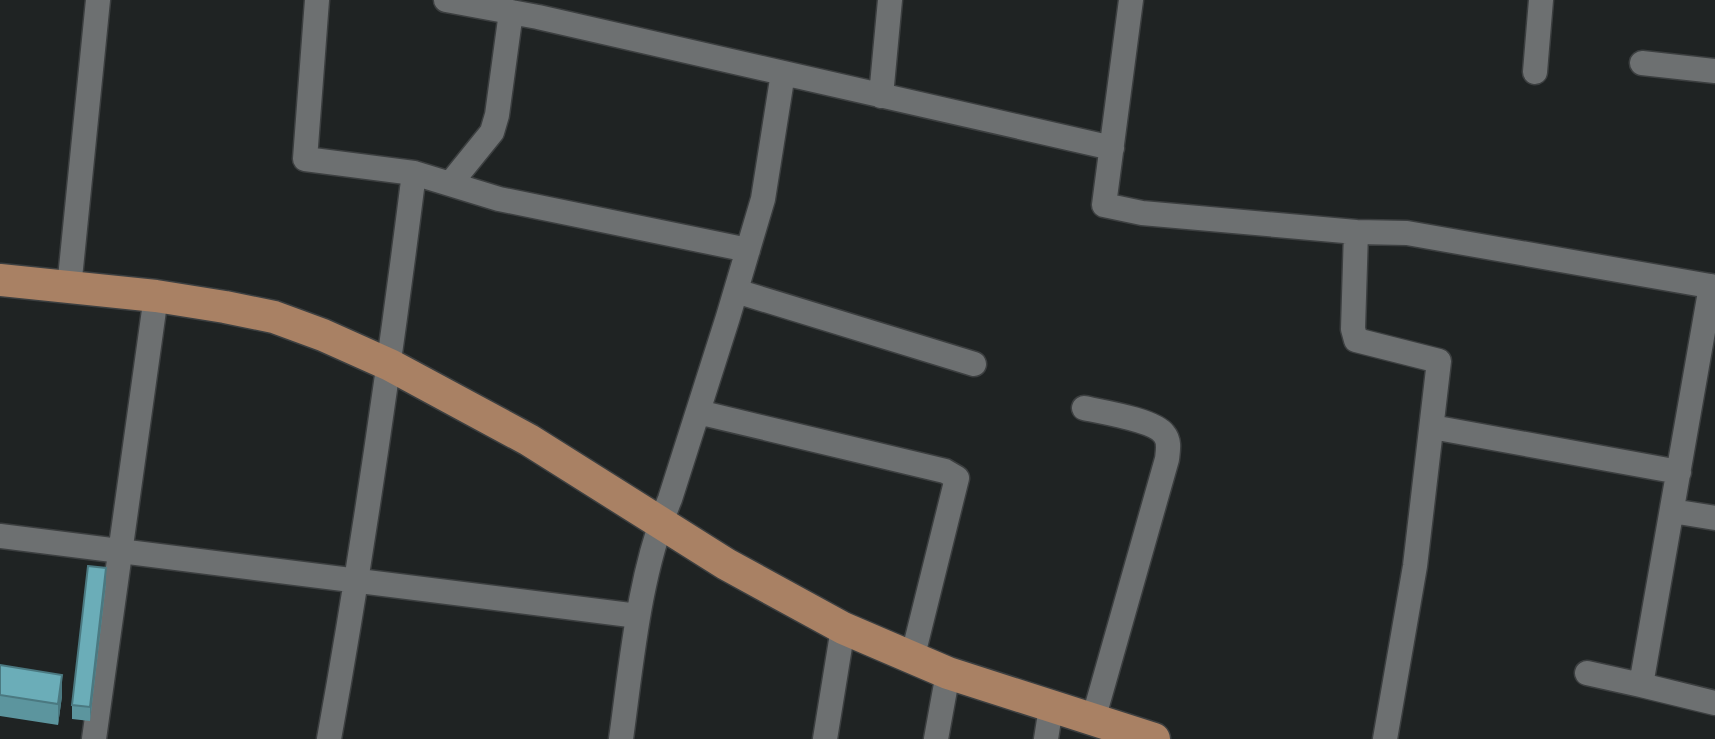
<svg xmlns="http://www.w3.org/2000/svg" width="1715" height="739" viewBox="0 0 1715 739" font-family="Helvetica,sans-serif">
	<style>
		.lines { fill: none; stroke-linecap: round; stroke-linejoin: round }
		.minor-casing { stroke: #3c3f40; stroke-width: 27 }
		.major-casing { stroke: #3c3f40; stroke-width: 35 }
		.minor { stroke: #6d7071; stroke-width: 24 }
		.major { stroke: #a98164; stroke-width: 32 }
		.wall { fill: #5c959e }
		.shaded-wall { fill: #4b7981 }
		.building { fill: #6badb8; stroke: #4b7981; stroke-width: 2 }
	</style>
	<rect width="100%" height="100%" fill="#1f2323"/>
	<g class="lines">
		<g class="minor-casing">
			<path id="minor" d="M317 0 305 159 414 173C390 363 363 551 329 739
				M446 0 538 17 1112 148
				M1131 0 1104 205 1142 213 1356 232 1353 329 1356 340 1439 361 1415 566 1385 739
				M1642 63 1715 71
				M1535 72 1541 0
				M881 96 890 0
				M414 173 499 199 748 250
				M450 184 492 132 497 115 511 12
				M1356 232 1407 233 1715 287
				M69 288 98 0
				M736 291 974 364
				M1084 408C1102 412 1154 420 1164 434 1170 441 1168 450 1167 459L1093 720
				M698 412 945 471 957 478 912 659
				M1432 427 1679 472
				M1672 511 1715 518
				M0 536 638 616
				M1587 673 1641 685 1711 286
				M1641 685 1715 703
				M94 739 156 296
				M621 739C632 659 639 574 670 499L728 317 763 199 783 73
				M825 739 843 628
				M936 739 948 673
				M1046 739 1051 707"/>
		</g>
		<g class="major-casing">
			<path id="major" d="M0 280 156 296 225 307 274 317 323 335 390 365 529 440 726 564 843 628 948 673 1154 739"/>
		</g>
		<use href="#minor" class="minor"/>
		<use href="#major" class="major"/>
	</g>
	<path class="wall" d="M106 583 90 721 72 719V705Z
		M0 665 62 696 58 725 0 716Z"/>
	<path class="shaded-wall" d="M106 568V583L90 721V707Z
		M62 675V696L58 725V704Z"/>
	<path class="building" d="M88 566 106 568 90 707 72 705Z
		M0 665 62 675 58 704 0 695Z"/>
</svg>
